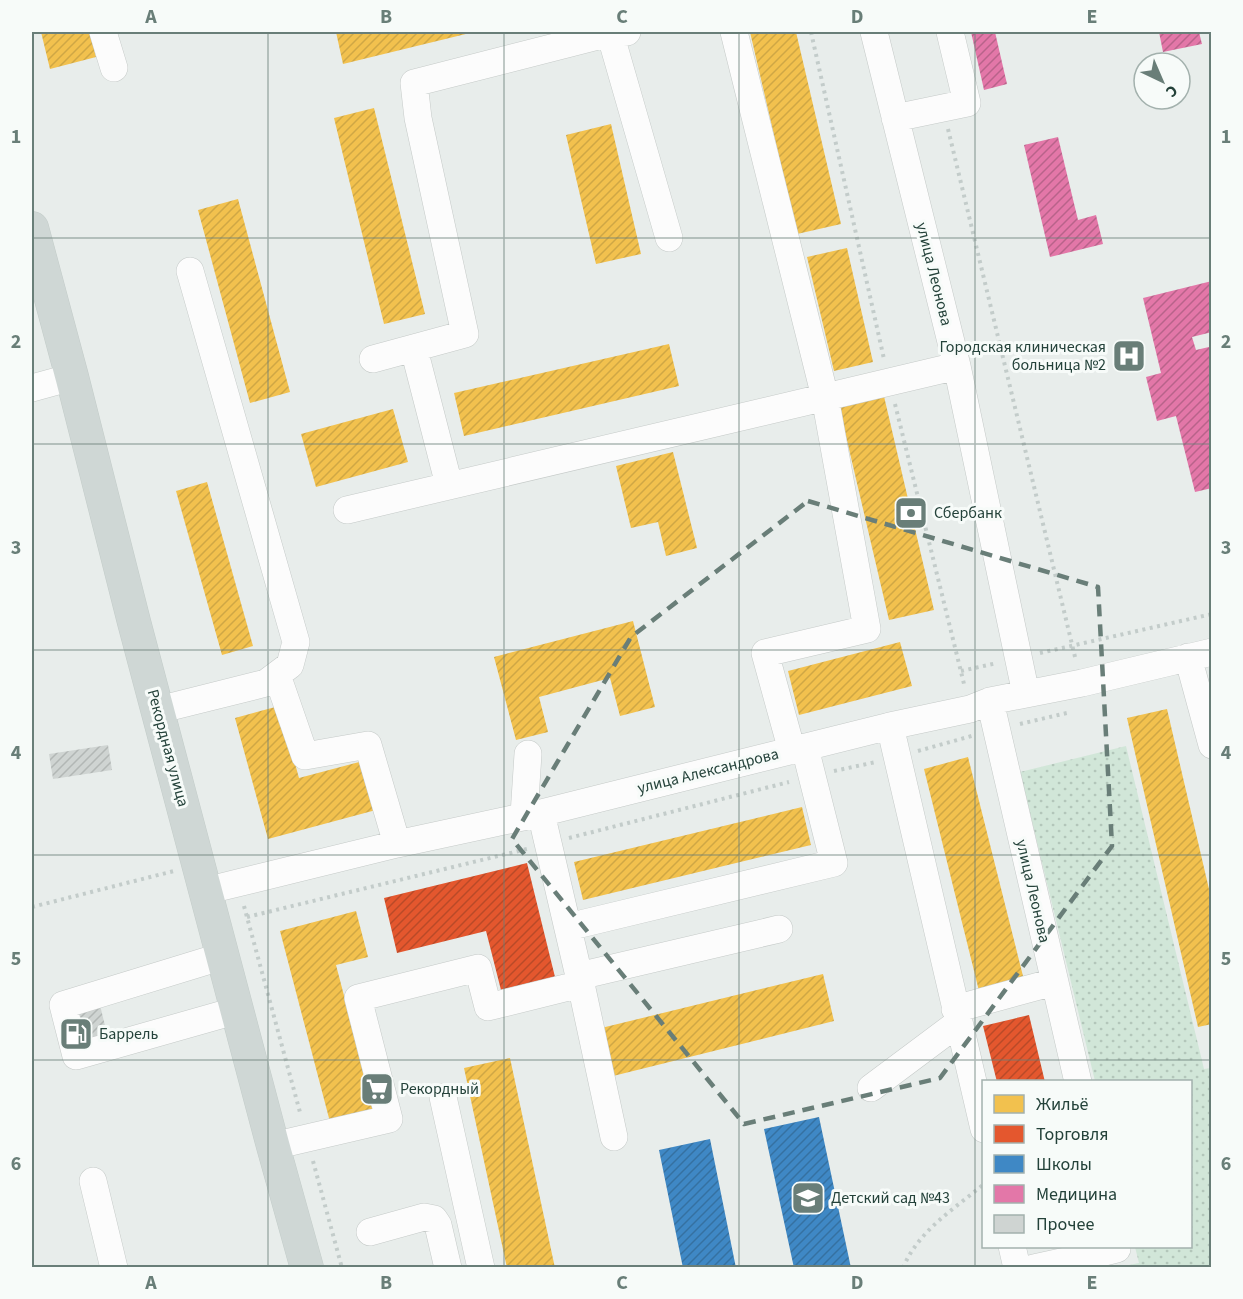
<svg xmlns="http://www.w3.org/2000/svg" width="1243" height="1299" viewBox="0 0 1243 1299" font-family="'Source Sans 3',sans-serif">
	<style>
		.grass { fill: url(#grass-dots) }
		.homes { fill: url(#homes-hatch) }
		.shops { fill: url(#shops-hatch) }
		.schools { fill: url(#schools-hatch) }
		.health { fill: url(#health-hatch) }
		.building { fill: url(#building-hatch) }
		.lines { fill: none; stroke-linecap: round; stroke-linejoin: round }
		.minor-casing { stroke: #c5cac8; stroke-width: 28 }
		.major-casing { stroke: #c3ccc9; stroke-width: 34 }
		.path { stroke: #c3ccca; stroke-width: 4; stroke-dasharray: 3 4.5; stroke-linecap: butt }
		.minor { stroke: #fcfcfc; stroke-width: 27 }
		.major { stroke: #cfd7d5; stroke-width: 33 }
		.marked { fill: none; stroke: #697e78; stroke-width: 4.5; stroke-dasharray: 12 8; stroke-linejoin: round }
		.grid { fill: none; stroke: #697e78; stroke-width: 1.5; stroke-opacity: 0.55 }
		.labels { text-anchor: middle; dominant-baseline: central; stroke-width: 6; stroke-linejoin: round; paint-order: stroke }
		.street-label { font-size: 16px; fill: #24423a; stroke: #f7fbf9 }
		.poi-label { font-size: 16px; fill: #24423a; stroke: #f7fbf9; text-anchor: start }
		.neatline { fill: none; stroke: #697e78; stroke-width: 2 }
		.grid-label { font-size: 20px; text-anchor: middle; font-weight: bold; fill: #697e78 }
	</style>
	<defs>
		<pattern id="grass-dots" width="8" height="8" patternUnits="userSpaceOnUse" patternTransform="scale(1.5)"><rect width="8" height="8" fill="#d1e6d8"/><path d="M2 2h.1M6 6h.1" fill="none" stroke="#b3c6ba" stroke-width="1.8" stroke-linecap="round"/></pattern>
		<pattern id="homes-hatch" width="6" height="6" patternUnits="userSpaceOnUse" patternTransform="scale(1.5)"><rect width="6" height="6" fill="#f2c14e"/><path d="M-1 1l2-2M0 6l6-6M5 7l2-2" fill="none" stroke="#cfa745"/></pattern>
		<pattern id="shops-hatch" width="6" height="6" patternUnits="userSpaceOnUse" patternTransform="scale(1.5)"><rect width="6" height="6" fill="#e4572e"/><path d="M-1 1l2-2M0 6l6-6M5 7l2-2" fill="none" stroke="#b94a28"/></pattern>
		<pattern id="schools-hatch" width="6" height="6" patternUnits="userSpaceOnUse" patternTransform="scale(1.5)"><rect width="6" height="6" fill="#3f88c5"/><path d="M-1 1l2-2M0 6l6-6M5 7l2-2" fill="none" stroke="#3571a1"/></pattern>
		<pattern id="health-hatch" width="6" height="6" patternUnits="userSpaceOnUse" patternTransform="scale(1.5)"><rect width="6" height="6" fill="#e377a8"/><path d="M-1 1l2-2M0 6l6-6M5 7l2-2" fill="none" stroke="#b8638a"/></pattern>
		<pattern id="building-hatch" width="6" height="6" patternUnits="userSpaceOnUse" patternTransform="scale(1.5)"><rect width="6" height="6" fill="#cfd4d2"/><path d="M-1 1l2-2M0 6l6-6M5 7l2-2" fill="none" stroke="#b2b7b5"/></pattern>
	</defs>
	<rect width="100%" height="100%" fill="#e8edeb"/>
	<path class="grass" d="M1126 746 1204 1069 1211 1068V1267H1119L1139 1263 1135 1247 1190 1246V1082L1095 1081 1020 772Z"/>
	<path class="homes" d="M41 32H90L96 57 50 69Z
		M336 32H474L343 64Z
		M750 32H796L841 224 797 234Z
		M374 108 425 314 384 324 334 118Z
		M611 124 641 254 596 264 566 135Z
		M238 199 290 392 250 403 198 210Z
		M847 248 873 362 834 371 807 257Z
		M669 344 679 386 464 436 454 393Z
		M883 392 934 610 889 620 838 402Z
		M393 409 408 462 316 487 301 434Z
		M673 452 697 548 666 556 658 522 631 528 616 466Z
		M207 482 253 646 222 655 176 491Z
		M633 621 655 707 620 716 610 678 539 697 548 732 516 740 494 657Z
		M900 642 912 686 799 715 788 671Z
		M279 706 299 778 363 761 376 810 268 839 235 718Z
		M1167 709 1212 902V1024L1198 1027 1127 718Z
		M968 757 1024 980 979 991 924 769Z
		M802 807 811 845 583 900 574 862Z
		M356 911 368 957 336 965 374 1110 330 1122 280 931Z
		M823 974 834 1021 605 1078 593 1030Z
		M510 1058 555 1268H507L464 1068Z"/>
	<path class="shops" d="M527 863 555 977 501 990 486 931 397 953 384 898Z
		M1029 1015 1045 1082H997L983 1026Z"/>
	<path class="schools" d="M819 1117 851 1268H794L764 1129Z
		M710 1139 736 1268H683L659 1150Z"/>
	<path class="health" d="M971 32H995L1007 84 984 90Z
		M1159 32H1199L1202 44 1163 52Z
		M1058 137 1078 220 1096 215 1103 244 1050 257 1024 145Z
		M1212 281V332L1192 337 1196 350 1209 347 1212 356V488L1195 492 1176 416 1157 421 1146 377 1161 373 1143 298Z"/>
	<path class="building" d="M108 745 112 770 53 779 49 754Z
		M100 1005 107 1034 80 1041 73 1011Z"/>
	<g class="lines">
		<g class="minor-casing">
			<path id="minor" d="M103 32 114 68
				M627 32 610 33 669 238
				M734 32 825 397 867 629 765 653 792 751
				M874 32 957 366 1026 694
				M895 118 967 103 950 32
				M414 349 449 485
				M373 359 465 334 418 118 414 83 610 33V32
				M32 388 72 377
				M347 510 957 366
				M1188 657 1212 745
				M277 675 305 756 368 745 397 844
				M990 701 1078 1082
				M158 710 266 683 290 665 296 642 190 271
				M890 726 984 1129
				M541 813 579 976 779 929
				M524 815 528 754
				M205 891 397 844 541 813 890 726 970 709 990 701 1082 683 1212 652
				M568 927 834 863 805 748
				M223 956 63 1005 76 1056 238 1010
				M581 984 614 1137
				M955 1009 1054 982
				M871 1088 958 1023
				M443 1097 481 1268
				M273 1146 389 1119 358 998 478 968 488 1007 581 984 579 976
				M93 1181 114 1268
				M370 1232 424 1217 434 1219 438 1225 448 1268
				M1012 1246 1017 1268
				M1034 1268 1089 1256
				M1091 1268 1089 1256 1117 1249V1246"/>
		</g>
		<g class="major-casing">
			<path id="major" d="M32 228 72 377 134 622 273 1146 307 1268"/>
		</g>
		<path class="path" d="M811 32 884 359
			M948 129 1076 661
			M895 404 965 688
			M1040 653 1212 614
			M961 671 997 663
			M1020 724 1071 712
			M918 751 975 735
			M834 771 876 762
			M569 838 789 782
			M244 906 301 1116
			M32 907 174 871
			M247 917 527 849
			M313 1161 342 1268
			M903 1268C918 1231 954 1209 984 1184"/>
		<use href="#minor" class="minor"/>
		<use href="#major" class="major"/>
	</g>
	<path class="marked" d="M808 501 1098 587 1112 846 940 1078 744 1124 512 839 631 637Z"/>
	<path class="grid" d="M268 32V1268M504 32V1268M739 32V1268M975 32V1268M32 238H1212M32 444H1212M32 650H1212M32 855H1212M32 1060H1212"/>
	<defs>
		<g id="hospital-square" transform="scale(1.725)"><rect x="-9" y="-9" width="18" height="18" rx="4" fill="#697e78" stroke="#f7fbf9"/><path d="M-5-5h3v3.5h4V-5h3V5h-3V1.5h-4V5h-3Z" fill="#fff"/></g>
		<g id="bank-square" transform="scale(1.725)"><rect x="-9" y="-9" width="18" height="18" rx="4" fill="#697e78" stroke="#f7fbf9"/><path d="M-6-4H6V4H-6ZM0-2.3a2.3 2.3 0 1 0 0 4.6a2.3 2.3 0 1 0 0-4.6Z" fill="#fff"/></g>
		<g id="fuel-square" transform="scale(1.725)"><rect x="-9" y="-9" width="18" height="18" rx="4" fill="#697e78" stroke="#f7fbf9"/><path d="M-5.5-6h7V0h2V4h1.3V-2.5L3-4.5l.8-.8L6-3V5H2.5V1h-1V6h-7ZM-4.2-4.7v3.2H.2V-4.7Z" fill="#fff"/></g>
		<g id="supermarket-square" transform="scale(1.725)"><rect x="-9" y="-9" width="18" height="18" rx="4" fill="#697e78" stroke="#f7fbf9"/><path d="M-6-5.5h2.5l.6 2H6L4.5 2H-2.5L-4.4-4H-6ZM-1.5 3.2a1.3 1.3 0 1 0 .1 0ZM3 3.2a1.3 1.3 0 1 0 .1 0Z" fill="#fff"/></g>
		<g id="school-square" transform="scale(1.725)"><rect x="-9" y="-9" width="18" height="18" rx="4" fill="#697e78" stroke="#f7fbf9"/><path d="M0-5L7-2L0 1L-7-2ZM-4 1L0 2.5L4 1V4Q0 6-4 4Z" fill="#fff"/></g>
	</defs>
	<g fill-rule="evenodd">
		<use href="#hospital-square" x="1129" y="356"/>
		<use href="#bank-square" x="911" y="513"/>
		<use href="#fuel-square" x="76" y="1034"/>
		<use href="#supermarket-square" x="377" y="1089"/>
		<use href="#school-square" x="808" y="1198"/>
	</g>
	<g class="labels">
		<g class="street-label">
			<text transform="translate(934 274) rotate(76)">улица Леонова</text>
			<text transform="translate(168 748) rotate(75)">Рекордная улица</text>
			<text transform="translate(708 771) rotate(-14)">улица Александрова</text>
			<text transform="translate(1033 891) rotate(77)">улица Леонова</text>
		</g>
		<g class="poi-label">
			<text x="1106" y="347" text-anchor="end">Городская клиническая<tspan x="1106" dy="18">больница №2</tspan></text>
			<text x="934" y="513">Сбербанк</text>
			<text x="99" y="1034">Баррель</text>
			<text x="400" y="1089">Рекордный</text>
			<text x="831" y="1198">Детский сад №43</text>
		</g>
	</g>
	<rect width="1243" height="1299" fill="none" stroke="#f7fbf9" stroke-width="66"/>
	<rect x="982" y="1080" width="210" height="168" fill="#f7fbf9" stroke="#a3b1ad" stroke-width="1.5"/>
	<rect x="994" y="1095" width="30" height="18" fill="#f2c14e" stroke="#a3b1ad" stroke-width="1.5"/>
	<text x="1036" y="1110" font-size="18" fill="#24423a">Жильё</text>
	<rect x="994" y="1125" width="30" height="18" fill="#e4572e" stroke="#a3b1ad" stroke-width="1.5"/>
	<text x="1036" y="1140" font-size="18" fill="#24423a">Торговля</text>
	<rect x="994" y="1155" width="30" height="18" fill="#3f88c5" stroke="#a3b1ad" stroke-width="1.5"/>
	<text x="1036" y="1170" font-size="18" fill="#24423a">Школы</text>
	<rect x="994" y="1185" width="30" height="18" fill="#e377a8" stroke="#a3b1ad" stroke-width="1.5"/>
	<text x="1036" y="1200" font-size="18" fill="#24423a">Медицина</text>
	<rect x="994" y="1215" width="30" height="18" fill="#cfd4d2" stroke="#a3b1ad" stroke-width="1.5"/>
	<text x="1036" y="1230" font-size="18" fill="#24423a">Прочее</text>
	<g transform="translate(1162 81) rotate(136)"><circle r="28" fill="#f7fbf9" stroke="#a3b1ad" stroke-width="1.5"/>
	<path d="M0-4.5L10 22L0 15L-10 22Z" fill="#697e78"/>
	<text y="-9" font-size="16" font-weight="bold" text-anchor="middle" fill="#24423a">С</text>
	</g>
	<rect x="33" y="33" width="1177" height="1233" class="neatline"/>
	<g class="grid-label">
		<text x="151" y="23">A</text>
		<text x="386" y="23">B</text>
		<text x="622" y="23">C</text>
		<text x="857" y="23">D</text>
		<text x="1092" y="23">E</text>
		<text x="16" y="143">1</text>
		<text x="1226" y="143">1</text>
		<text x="16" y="348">2</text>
		<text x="1226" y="348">2</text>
		<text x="16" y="554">3</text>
		<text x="1226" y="554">3</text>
		<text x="16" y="759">4</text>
		<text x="1226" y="759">4</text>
		<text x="16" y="965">5</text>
		<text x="1226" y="965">5</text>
		<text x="16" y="1170">6</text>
		<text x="1226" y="1170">6</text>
		<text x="151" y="1289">A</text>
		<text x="386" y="1289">B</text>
		<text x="622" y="1289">C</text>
		<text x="857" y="1289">D</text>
		<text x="1092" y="1289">E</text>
	</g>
</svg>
